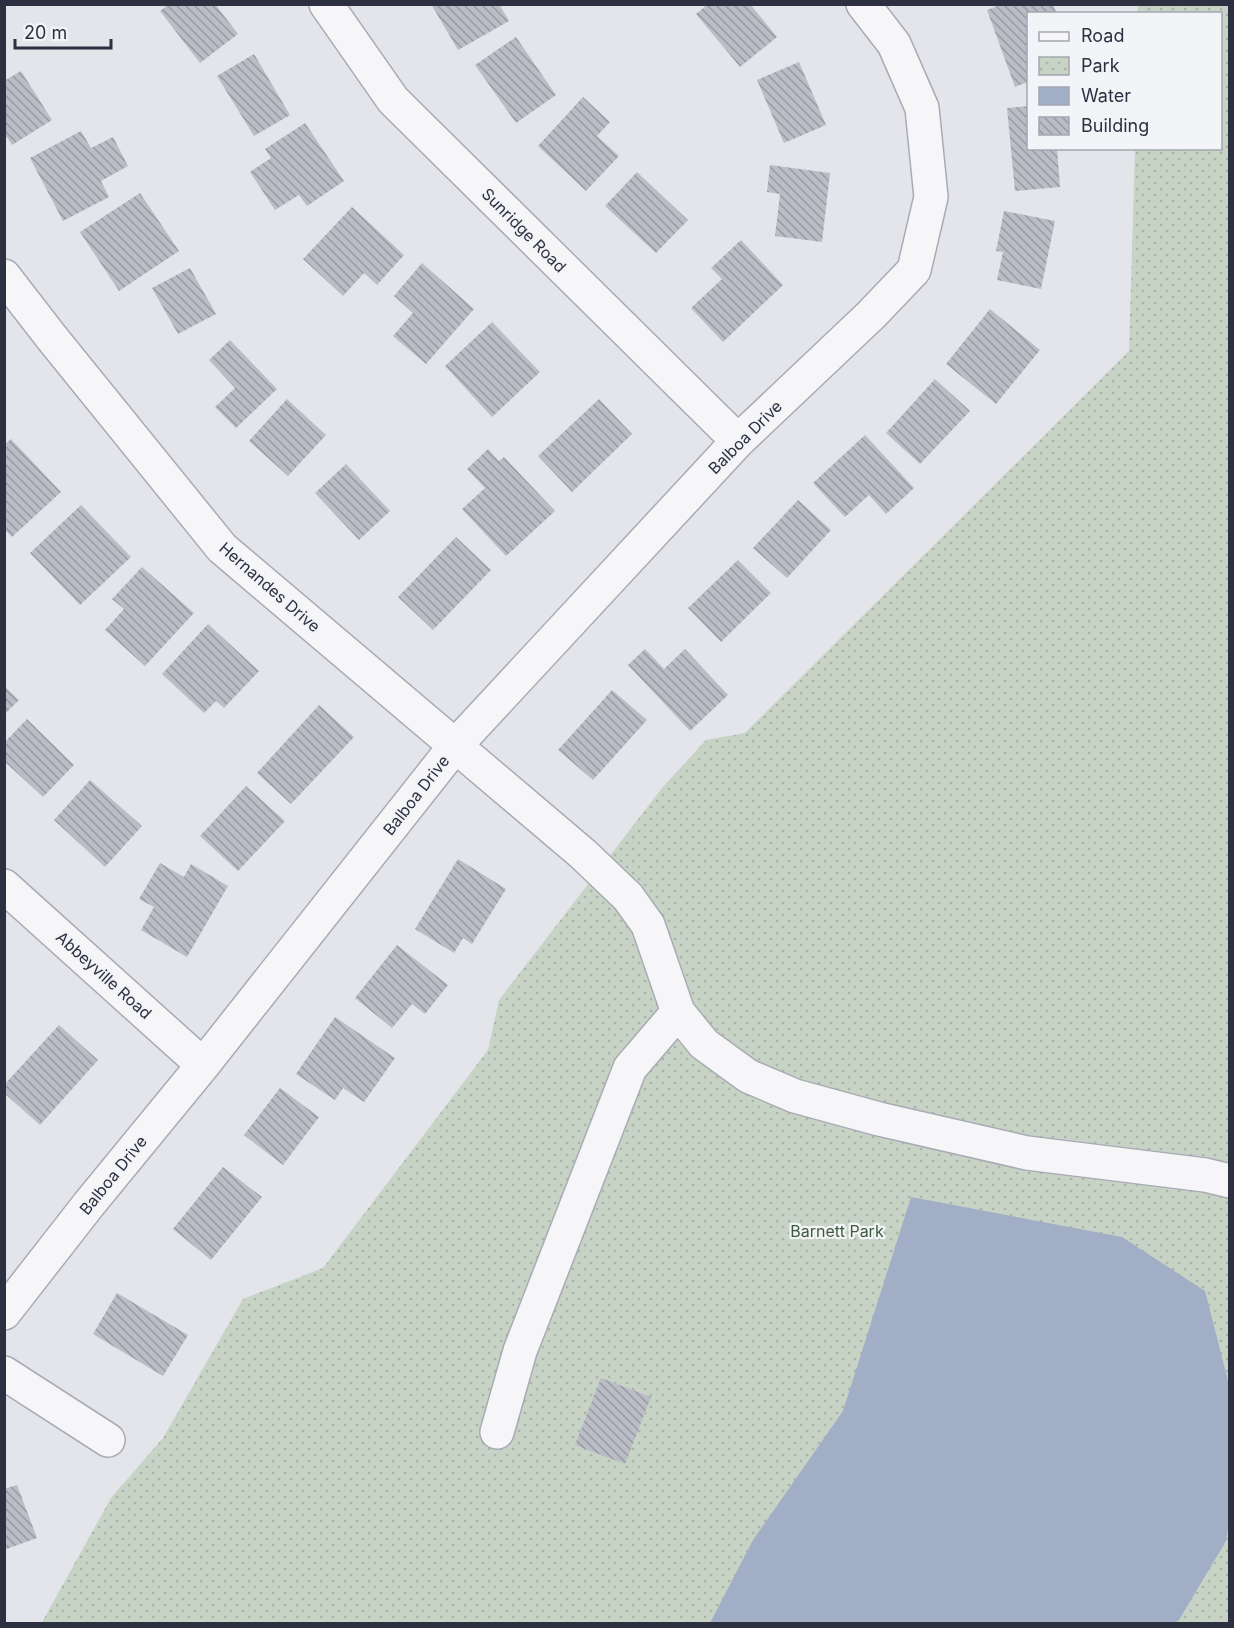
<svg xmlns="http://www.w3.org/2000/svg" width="1234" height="1628" viewBox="0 0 1234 1628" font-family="Inter,sans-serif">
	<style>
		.park { fill: url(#park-dots) }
		.water { fill: #a2adc6 }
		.building { fill: url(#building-back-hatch) }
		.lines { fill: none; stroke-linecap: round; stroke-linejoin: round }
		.minor-casing { stroke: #a9abb4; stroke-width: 36 }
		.minor { stroke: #f6f6f8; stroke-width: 33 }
		.labels { text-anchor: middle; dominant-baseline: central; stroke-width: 4.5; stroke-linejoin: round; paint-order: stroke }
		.street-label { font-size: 16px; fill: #2d3040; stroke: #f3f4f7 }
		.park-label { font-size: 16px; fill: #3c5b3c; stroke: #f3f4f7 }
	</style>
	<defs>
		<pattern id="park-dots" width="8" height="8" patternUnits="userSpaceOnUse" patternTransform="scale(1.5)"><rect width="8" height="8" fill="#c6d3c5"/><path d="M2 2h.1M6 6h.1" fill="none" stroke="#aab5aa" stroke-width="1.8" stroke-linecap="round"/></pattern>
		<pattern id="building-back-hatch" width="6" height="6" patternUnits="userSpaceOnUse" patternTransform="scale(1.5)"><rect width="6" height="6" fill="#bbbdc6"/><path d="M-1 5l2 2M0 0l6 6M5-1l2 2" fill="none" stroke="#989aa2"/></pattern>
	</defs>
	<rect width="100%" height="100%" fill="#e3e5ea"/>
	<path class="park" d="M1138 5H1229V1623L41 1624 111 1498 163 1438 243 1299 323 1268 488 1050 499 1000 662 788 706 740 745 733 1129 351 1135 149 1220 148V14L1138 13Z"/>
	<path class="water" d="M911 1197 1122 1237 1205 1291 1229 1385V1523L1226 1541 1179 1620 1174 1623H710L753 1540 843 1411Z"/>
	<path class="building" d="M169 4H215L238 34 200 63 160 11Z
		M431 4H499L509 21 458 50Z
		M708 4H750L777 37 740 67 696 14Z
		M1002 4H1053L1057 14H1028V82L1015 87 987 10Z
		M516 37 556 95 516 123 475 65Z
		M254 54 290 115 254 136 217 76Z
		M799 62 826 125 784 143 757 80Z
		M21 71 52 120 12 145 4 133V81Z
		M583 97 610 122 597 136 619 156 586 191 538 146Z
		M1028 106V148H1057L1060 187 1015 191 1007 108Z
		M305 123 344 181 307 206 299 195 275 210 250 172 271 158 265 149Z
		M81 131 91 148 113 137 128 166 101 181 109 197 63 221 30 158Z
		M770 165 830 173 822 242 775 236 780 194 767 192Z
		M637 172 688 220 656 253 605 206Z
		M140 193 179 251 119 291 80 232Z
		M352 207 404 255 377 285 364 273 343 296 303 259Z
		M1004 211 1055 221 1041 289 997 280 1003 252 996 251Z
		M741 240 783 285 723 342 691 308 722 279 711 268Z
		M422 263 474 309 426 364 393 336 413 313 394 296Z
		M190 268 216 314 178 334 152 288Z
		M990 309 1040 350 996 404 946 364Z
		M492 322 540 372 492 417 445 366Z
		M230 340 277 389 236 428 215 407 235 388 209 360Z
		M935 379 970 411 920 464 886 433Z
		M287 399 326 435 288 476 249 441Z
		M599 399 632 434 572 492 538 456Z
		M865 435 914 488 886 514 869 495 845 517 813 483Z
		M11 439 61 492 12 537 4 529V445Z
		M488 449 499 461 504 457 555 511 506 556 462 509 485 488 467 469Z
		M346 464 390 511 359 540 315 493Z
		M798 500 831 530 787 578 753 548Z
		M81 505 131 557 80 605 30 553Z
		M456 537 491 570 433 630 398 597Z
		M738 560 771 593 721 642 688 608Z
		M142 567 194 613 145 666 105 630 124 609 112 599Z
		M208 624 259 671 224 708 216 701 204 713 162 674Z
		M645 649 664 669 685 649 728 695 690 731 628 665Z
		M4 686 19 700 4 715Z
		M612 690 647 720 593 780 558 750Z
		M319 705 354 737 291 804 257 773Z
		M27 719 74 765 43 797 4 761V743Z
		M90 780 142 826 105 867 54 820Z
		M246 786 285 821 238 871 200 836Z
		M458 859 506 889 472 944 463 938 454 953 415 929Z
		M160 863 184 877 191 864 228 886 187 957 141 930 154 907 139 899Z
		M397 945 448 985 425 1014 412 1004 392 1028 355 998Z
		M335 1017 395 1058 364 1102 343 1088 335 1100 296 1074Z
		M59 1025 98 1060 40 1125 4 1093V1085Z
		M280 1088 319 1117 283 1165 244 1135Z
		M223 1167 262 1197 211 1260 173 1229Z
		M117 1293 188 1335 163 1376 93 1334Z
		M601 1378 651 1397 625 1464 575 1445Z
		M17 1485 37 1538 4 1550V1489Z"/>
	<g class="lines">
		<g class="minor-casing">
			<path id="minor" d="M326 4 393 100 738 441
				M4 276 52 338 222 548 583 854 628 897 648 925 678 1012 704 1044 748 1076 795 1096 879 1119 1027 1153 1205 1175 1230 1181
				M4 886 203 1065
				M4 1313 89 1204 203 1065 455 746 738 441 871 315 914 270 931 197 922 108 894 44 863 4
				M4 1373 108 1440
				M497 1432 520 1351 630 1068 678 1012"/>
		</g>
		<use href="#minor" class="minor"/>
	</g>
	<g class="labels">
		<g class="street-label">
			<text transform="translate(524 230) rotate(45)">Sunridge Road</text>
			<text transform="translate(745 437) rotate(-45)">Balboa Drive</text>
			<text transform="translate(270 587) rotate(41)">Hernandes Drive</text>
			<text transform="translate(416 795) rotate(-52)">Balboa Drive</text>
			<text transform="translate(104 975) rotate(42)">Abbeyville Road</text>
			<text transform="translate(113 1175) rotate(-51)">Balboa Drive</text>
		</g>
		<g class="park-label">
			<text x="837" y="1231">Barnett Park</text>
		</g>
	</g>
	<rect width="1234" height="1628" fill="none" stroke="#2d3040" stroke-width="12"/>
	<rect x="1027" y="12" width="195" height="138" fill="#f3f4f7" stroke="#a4a6ae" stroke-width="1.5"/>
	<rect x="1039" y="32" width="30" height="9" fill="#f6f6f8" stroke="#a4a6ae" stroke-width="1.5"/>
	<text x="1081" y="42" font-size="18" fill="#2d3040">Road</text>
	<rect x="1039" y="57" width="30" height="18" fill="url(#park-dots)" stroke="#a4a6ae" stroke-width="1.5"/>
	<text x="1081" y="72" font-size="18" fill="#2d3040">Park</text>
	<rect x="1039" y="87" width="30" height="18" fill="#a2adc6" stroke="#a4a6ae" stroke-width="1.5"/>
	<text x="1081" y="102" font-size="18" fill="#2d3040">Water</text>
	<rect x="1039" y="117" width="30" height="18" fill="url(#building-back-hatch)" stroke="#a4a6ae" stroke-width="1.5"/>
	<text x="1081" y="132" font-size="18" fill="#2d3040">Building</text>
	<path d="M15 39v9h96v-9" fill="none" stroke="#2d3040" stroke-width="3"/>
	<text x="24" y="39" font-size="18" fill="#2d3040" stroke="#f3f4f7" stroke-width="4.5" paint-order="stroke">20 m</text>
</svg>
